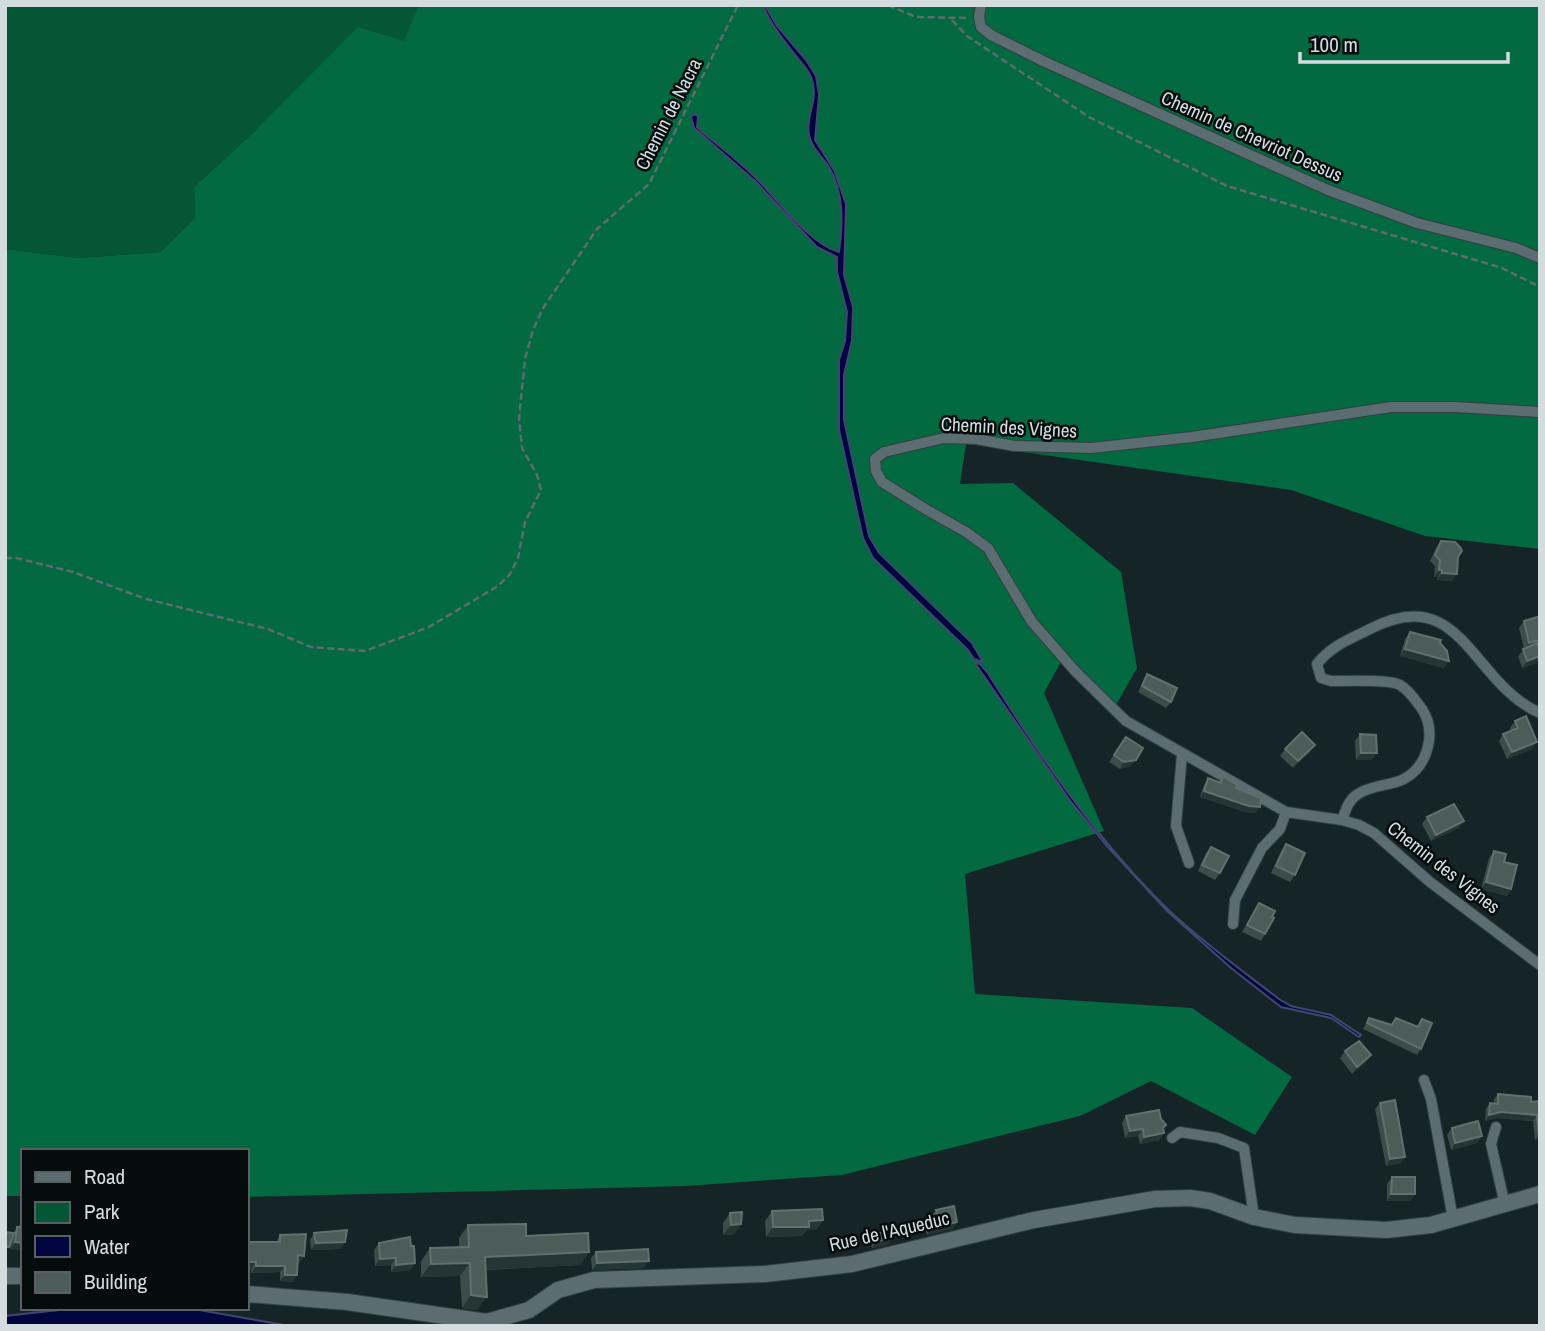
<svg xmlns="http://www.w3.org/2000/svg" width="1545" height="1331" viewBox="0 0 1545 1331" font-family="'Archivo Narrow',sans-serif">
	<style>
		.green { fill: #045634 }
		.forest { fill: #026941 }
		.water { fill: #02063f; stroke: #41466f; stroke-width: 2 }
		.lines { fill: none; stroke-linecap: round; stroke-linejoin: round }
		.street-casing { stroke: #333f42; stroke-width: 12 }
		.secondary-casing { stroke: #333f42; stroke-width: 18 }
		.path { stroke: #5e6c6e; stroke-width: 2.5; stroke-dasharray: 7 3.5; stroke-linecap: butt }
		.street { stroke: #5b6d71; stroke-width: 10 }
		.secondary { stroke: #5b6d71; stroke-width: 16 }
		.wall { fill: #3b4c49 }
		.shaded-wall { fill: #253535 }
		.building { fill: #4c5c59; stroke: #61706e; stroke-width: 2 }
		.labels { text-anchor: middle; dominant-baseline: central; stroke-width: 5; stroke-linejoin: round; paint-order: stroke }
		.street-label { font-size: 19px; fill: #d3dddf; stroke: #060c0d }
	</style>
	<rect width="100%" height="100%" fill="#142427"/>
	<path class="green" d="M5 5H419L405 41 257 129 194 187 195 218 160 252 79 258 5 249Z"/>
	<path class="forest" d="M419 5H1540V549L1425 536 1291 490 966 444 960 484 1013 483 1121 572 1137 668 1116 705 1062 660 1044 693 1104 831 965 874 975 994 1192 1008 1292 1077 1255 1135 1151 1081 1080 1116 842 1175 685 1186 247 1197V1151H23V1196H5V249L79 258 160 252 195 218 194 187 257 129 358 27 404 41Z"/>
	<path class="water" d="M763 5H765L777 26 806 60 816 76 819 95 815 140 834 170 846 204 844 275 853 307 852 340 844 375V420L869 536 879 553 972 643 983 662 974 659 968 650 873 558 863 538 839 430V360L845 341 847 312 837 272V257L817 247 755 181 694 128 691 117 694 114 698 116 697 127 702 132C721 147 740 162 757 179 779 201 810 244 839 252 843 223 844 193 829 167 822 156 812 149 809 135 805 115 820 99 811 77 808 69 801 62 795 55 783 39 770 24 763 5Z
		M975 663 980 664 987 672C1042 759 1100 845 1175 916 1208 946 1244 972 1279 999L1291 1006 1331 1015 1361 1035 1359 1037 1331 1018 1281 1007 1231 968 1166 910 1107 846 1071 802Z
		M77 1308H188L290 1326H5V1316Z"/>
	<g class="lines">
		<g class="street-casing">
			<path id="street" d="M981 5 979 17 981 27 991 35 1043 61 1328 190 1417 223 1516 248 1540 258
				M1540 412 1455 407H1391L1192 437 1091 448 1014 446 977 439 944 438 884 452 875 459 876 471 882 482 927 510 966 532 988 548 1032 622 1076 672 1126 721 1286 812 1342 820 1359 825 1374 833 1430 882 1540 965
				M1182 754 1176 826 1189 863
				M1342 820C1346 810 1348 800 1358 794 1372 785 1390 786 1404 779 1428 766 1437 732 1422 709 1416 701 1410 691 1400 685 1390 679 1345 681 1331 681L1321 678 1317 664C1331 646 1350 639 1370 629 1462 581 1471 683 1540 713
				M1233 924 1235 900 1262 848 1280 829 1286 812
				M1424 1080 1431 1099 1453 1219
				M1496 1127 1491 1144 1505 1205
				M1172 1138 1180 1132 1218 1138 1244 1148 1254 1217"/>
		</g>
		<g class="secondary-casing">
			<path id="secondary" d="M5 1276H23
				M247 1294 347 1302 487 1322 529 1310 558 1290 594 1280 765 1274 852 1264 1034 1220 1155 1199 1190 1198 1210 1201 1254 1217 1295 1225 1386 1230 1431 1225 1540 1194"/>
		</g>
		<path class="path" d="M888 5 916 17 966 18
			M952 20 967 36 1089 117 1227 186 1502 268 1540 287
			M5 558H16L73 572 146 599 268 629 311 647 365 651 429 627 498 586 510 574 518 558 525 522 541 490 537 475 522 448 519 418 525 359 533 330 543 308 597 229 649 184 738 5"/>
		<use href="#street" class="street"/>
		<use href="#secondary" class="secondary"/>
	</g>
	<path class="wall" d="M1441 541 1458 557 1452 581 1437 580 1438 577H1434L1435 566 1430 561 1436 548Z
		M1540 616V645L1538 646 1540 651V658L1536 663 1522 668 1518 656 1524 649 1519 628 1524 621Z
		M1410 632 1440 643 1444 668 1400 656 1405 639Z
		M1147 674 1171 702 1166 708 1138 692Z
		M1515 721 1532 749 1507 759 1499 741 1503 734 1511 731 1510 728Z
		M1360 734 1372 760H1356L1355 741Z
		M1126 737 1131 766 1120 769 1109 762Z
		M1285 749 1310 752 1293 768 1280 756Z
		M1223 776 1236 788 1255 813 1245 812 1200 797 1204 785 1208 778 1219 782Z
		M1427 817 1459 828 1431 841 1422 824Z
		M1286 844 1295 875 1290 882 1271 873 1281 851Z
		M1211 847 1220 873 1215 880 1198 871 1206 853Z
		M1494 851 1504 862 1511 889 1507 896 1481 889 1489 858Z
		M1259 903 1265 934 1261 941 1242 932Z
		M1369 1018 1391 1025 1396 1018 1416 1027 1422 1019 1421 1049 1417 1055 1363 1029Z
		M1345 1051 1371 1055 1366 1062 1352 1074 1340 1058Z
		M1498 1094 1531 1102 1540 1101V1140H1535L1533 1121 1497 1118 1485 1121 1486 1109 1490 1103 1494 1104V1099Z
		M1380 1103 1401 1163 1386 1166 1375 1109Z
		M1126 1116 1163 1129 1164 1133 1159 1140 1140 1144 1138 1136 1125 1138 1122 1123Z
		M1452 1128 1482 1136 1477 1143 1451 1150 1447 1135Z
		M1392 1177 1415 1194 1410 1201H1387V1184Z
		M936 1210 957 1222 952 1229 927 1235 924 1224Z
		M772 1211 823 1220 816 1230H807L802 1236 766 1237 765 1221Z
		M730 1213 741 1224 734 1234 723 1235V1223Z
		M23 1221V1250L10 1249 11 1241 5 1252V1232L13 1233Z
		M468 1225 526 1236 589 1252 580 1265 485 1270 477 1310 462 1308 460 1276 421 1277V1261L430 1248 459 1247V1238Z
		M314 1233 345 1242 340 1249 311 1250 310 1240Z
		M876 1234 892 1238 887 1245 872 1248 871 1241Z
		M280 1235 300 1263 298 1262 297 1275 293 1282 280 1281V1272L251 1273V1269H247V1242H276Z
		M379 1243 411 1270 391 1272V1265L375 1266 374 1250Z
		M596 1252 644 1268 592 1270 591 1258Z"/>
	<path class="shaded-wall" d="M1439 570H1442L1438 577H1434Z
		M1442 573 1457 574 1452 581 1437 580Z
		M1540 640V645L1524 650 1529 643Z
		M1405 649 1449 661 1444 668 1400 656Z
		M1540 656 1536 663 1522 668 1527 661Z
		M1537 742 1532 749 1507 759 1512 752Z
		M1315 745 1310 752 1293 768 1298 761Z
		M1361 753H1377L1372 760H1356Z
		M1136 760 1131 766 1120 769 1124 762Z
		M1204 791 1260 807 1255 813 1245 812 1200 797Z
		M1464 821 1459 828 1431 841 1436 835Z
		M1486 882 1511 889 1507 896 1481 889Z
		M1371 1055 1366 1062 1352 1074 1357 1067Z
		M1501 1112 1537 1115 1533 1121 1497 1118 1485 1121 1489 1115Z
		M1166 1125 1161 1132 1164 1133 1159 1140 1140 1144 1144 1137Z
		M1143 1129 1138 1136 1125 1138 1130 1131Z
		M1539 1135H1540V1140H1535Z
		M1482 1136 1477 1143 1451 1150 1455 1143Z
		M1405 1157 1401 1163 1386 1166 1390 1159Z
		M1391 1194H1415L1410 1201H1387Z
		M823 1220 816 1230H807L802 1236 766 1237 773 1227 809 1221Z
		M957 1222 952 1229 927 1235 931 1228Z
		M741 1224 734 1234 723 1235 731 1225Z
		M892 1238 887 1245 872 1248 877 1241Z
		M15 1242 23 1243V1250L10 1249Z
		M345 1242 340 1249 311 1250 316 1243Z
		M589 1252 580 1265 476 1270 485 1257Z
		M298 1255 304 1256 300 1263 293 1262Z
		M396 1258 391 1265 375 1266 380 1259Z
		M649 1261 644 1268 592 1270 597 1263Z
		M247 1262H256L251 1269H247Z
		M415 1263 411 1270 391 1272 396 1265Z
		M470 1263 460 1276 421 1277 431 1264Z
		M256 1266H285L280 1272 251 1273Z
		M285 1275H297L293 1282 280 1281Z
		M471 1295 487 1297 477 1310 462 1308Z"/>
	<path class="building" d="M1441 541 1455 542 1460 547 1462 551 1458 557 1457 574 1442 573V570H1439L1440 560 1435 555Z
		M1540 616V640L1529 643 1524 621Z
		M1410 632 1441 640 1440 643 1447 651 1449 661 1405 649Z
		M1537 643 1540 651V656L1527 661 1523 649Z
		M1147 674 1177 688 1171 702 1142 686Z
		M1526 716 1537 742 1512 752 1503 734 1518 728 1515 721Z
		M1302 732 1315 745 1298 761 1285 749Z
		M1360 734 1376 735 1377 753H1361Z
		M1126 737 1143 748 1136 760 1124 762 1114 755Z
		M1223 776 1237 785 1236 788 1261 798 1260 807 1249 806 1204 791 1208 778 1221 783Z
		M1454 804 1464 821 1436 835 1427 817Z
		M1286 844 1305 853 1295 875 1276 866Z
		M1211 847 1229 856 1220 873 1202 865Z
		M1494 851 1506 854 1504 862 1517 865 1511 889 1486 882Z
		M1259 903 1275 911 1272 917 1274 918 1265 934 1247 925Z
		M1369 1018 1392 1025 1396 1018 1418 1027 1422 1019 1432 1023 1421 1049 1367 1023Z
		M1359 1041 1371 1055 1357 1067 1345 1051Z
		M1498 1094 1531 1097V1102L1540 1101V1135H1539L1537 1115 1501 1112 1489 1115 1490 1103 1498 1104Z
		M1395 1100 1405 1157 1390 1159 1380 1103Z
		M1159 1110 1161 1119 1166 1125 1163 1128 1164 1133 1144 1137 1143 1129 1130 1131 1126 1116Z
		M1478 1121 1482 1136 1455 1143 1452 1128Z
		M1392 1177H1415V1194H1391Z
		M954 1206 957 1222 931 1228 929 1217 937 1215 936 1210Z
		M822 1209 823 1220 809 1221V1227H773L772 1211Z
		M742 1212 741 1224 731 1225 730 1213Z
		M23 1221V1243L15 1242 17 1227H22Z
		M526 1224V1236L588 1233 589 1252 485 1257 487 1297 471 1295 470 1263 431 1264 430 1248 469 1247 468 1225Z
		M347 1230 345 1242 316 1243 314 1233Z
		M891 1231 892 1238 877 1241 876 1234Z
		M5 1232 14 1233 9 1247H5Z
		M306 1234 304 1256 298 1255 297 1275H285V1266H256V1262H247V1242H280V1235Z
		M410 1237 411 1246H414L415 1263 396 1265V1258L380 1259 379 1243Z
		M648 1249 649 1261 597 1263 596 1252Z"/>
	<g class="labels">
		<g class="street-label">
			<text transform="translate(668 114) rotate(-63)">Chemin de Nacra</text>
			<text transform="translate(1252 136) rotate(24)">Chemin de Chevriot Dessus</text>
			<text transform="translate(1009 427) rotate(3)">Chemin des Vignes</text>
			<text transform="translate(1444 867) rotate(38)">Chemin des Vignes</text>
			<text transform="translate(889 1231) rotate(-13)">Rue de l'Aqueduc</text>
		</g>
	</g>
	<rect width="1545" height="1331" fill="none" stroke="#d3dddf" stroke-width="14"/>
	<rect x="21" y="1149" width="228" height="161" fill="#060c0d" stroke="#586061" stroke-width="2"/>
	<rect x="35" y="1172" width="35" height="10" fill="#5b6d71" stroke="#586061" stroke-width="2"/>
	<text x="84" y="1184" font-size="21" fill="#d3dddf">Road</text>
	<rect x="35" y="1202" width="35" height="21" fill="#045634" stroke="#586061" stroke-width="2"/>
	<text x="84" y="1219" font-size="21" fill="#d3dddf">Park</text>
	<rect x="35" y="1236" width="35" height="21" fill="#02063f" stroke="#586061" stroke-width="2"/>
	<text x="84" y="1254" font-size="21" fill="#d3dddf">Water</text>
	<rect x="35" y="1272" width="35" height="21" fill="#4c5c59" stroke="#586061" stroke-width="2"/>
	<text x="84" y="1289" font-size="21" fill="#d3dddf">Building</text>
	<path d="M1300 52v10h208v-10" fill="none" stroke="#d3dddf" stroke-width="3.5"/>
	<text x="1310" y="52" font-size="21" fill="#d3dddf" stroke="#060c0d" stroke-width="5" paint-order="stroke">100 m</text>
</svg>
